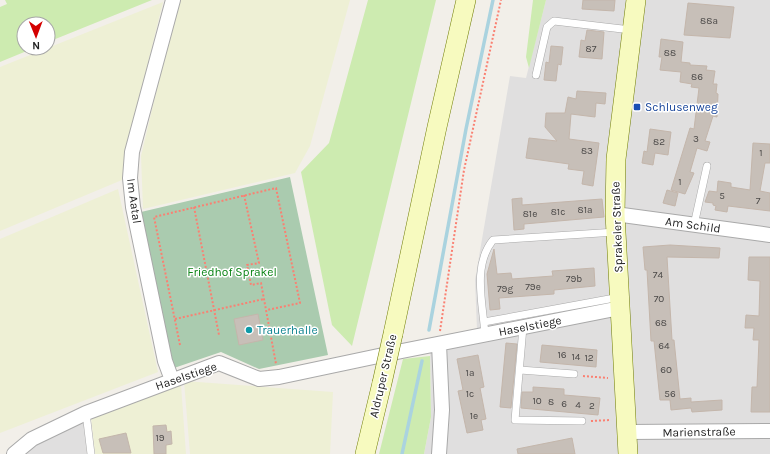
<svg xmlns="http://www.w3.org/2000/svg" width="770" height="454" viewBox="0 0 770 454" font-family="Karla,sans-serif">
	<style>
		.residential { fill: #e0dfdf }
		.farmland { fill: #eef0d5 }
		.grass { fill: #cdebb0 }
		.cemetery { fill: #aacbaf }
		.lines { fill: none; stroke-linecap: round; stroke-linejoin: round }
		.stream { stroke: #aad3df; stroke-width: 3.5 }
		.building { fill: #c7bfb8; stroke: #c4b6ab }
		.lane-casing { stroke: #a9a9a9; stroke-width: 8 }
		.street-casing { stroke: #a9a9a9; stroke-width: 16 }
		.secondary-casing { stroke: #707d05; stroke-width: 20 }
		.path { stroke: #fa8072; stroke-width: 2; stroke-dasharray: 2 2; stroke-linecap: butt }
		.lane { stroke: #fff; stroke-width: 7 }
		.street { stroke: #fff; stroke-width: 14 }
		.secondary { stroke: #f7fabf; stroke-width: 19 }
		.secondary-bridge-casing { stroke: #707d05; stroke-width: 20; stroke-linecap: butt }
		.secondary-bridge { stroke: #f7fabf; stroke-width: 19 }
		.transit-dot { fill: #1a4fb4; stroke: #fff; stroke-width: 1.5 }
		.culture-dot { fill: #0f9aa8; stroke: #fff; stroke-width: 1.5 }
		.labels { text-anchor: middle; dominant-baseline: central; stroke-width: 3; stroke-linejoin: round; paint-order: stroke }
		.number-label { font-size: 10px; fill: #4b4948 }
		.transit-label { font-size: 12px; fill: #164399; stroke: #fff; text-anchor: start }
		.street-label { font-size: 12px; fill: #222; stroke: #fff }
		.park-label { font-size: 12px; fill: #0c8416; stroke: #fff }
		.culture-label { font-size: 12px; fill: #0d838f; stroke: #fff; text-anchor: start }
	</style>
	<rect width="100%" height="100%" fill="#f2efe9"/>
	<path class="residential" d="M546 0H770V454H424L431 417 430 342 477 330 475 280 510 76 526 78Z
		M84 422 87 454H24L43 438Z"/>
	<path class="farmland" d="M178 0H350L310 146 295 173 143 209 141 156Z
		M163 2 126 153 122 180 0 231V67Z
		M118 189 158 372 0 433V239Z
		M184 381 333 392 330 454H190Z
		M181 385 186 454H95L91 417Z"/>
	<path class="grass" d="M5 0H152L48 42V24H24V48H34L0 62V7L7 4Z
		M368 0H436L352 346 332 325 301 172 329 143Z
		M533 0H546L529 68 526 57Z
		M430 356 431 417 424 454H379L403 359Z"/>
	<path class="cemetery" d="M290 177 328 355 259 369 221 352 174 368 141 212Z"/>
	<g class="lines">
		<path class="stream" d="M429 330 466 129 493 0
			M402 454 422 361"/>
	</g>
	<path class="building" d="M583 0H615L614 11 582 9Z
		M688 3 734 7 730 38 684 35Z
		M587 30 604 32 602 59 579 57 581 40 585 41Z
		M661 39 683 42 681 62 690 63V65L707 66 706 70 715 71 713 84H717L716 93 718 94 717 117 713 116 705 141 710 142 707 151 697 148 690 172 694 173 685 194 671 190 690 128 694 129 699 88 691 87 692 84 680 82 681 72 660 70 662 57H659Z
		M551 46 563 47 561 65 558 64 556 81 544 80 546 62 549 63Z
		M577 91 606 93 605 104 596 103 595 117 571 114 569 139 599 143 593 186 582 184 584 171 568 169 569 164 526 158 529 138 557 141 545 127 546 113H565L568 97 576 99Z
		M650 129 671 132 668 155 655 153 653 165 642 163 644 151 647 152Z
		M753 143 770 144V163H765L760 191 770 193V211L728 206 727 212 715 210 716 206 713 205V203L705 202 709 191 717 192 718 181 731 183V187L750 190Z
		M667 190 678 193 675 206 663 203Z
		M522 198V205L602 199 604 217 524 224V229L514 230 512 199Z
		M670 245 720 248 719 258 667 257 672 340H674L680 399 691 398V402L722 400V410L692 412 691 408 671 410 670 400H660L654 341H651L647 270H645L643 247Z
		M494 249 497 274 511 273 512 279 553 276 552 271 594 268 595 286 554 290V294L499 298 500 309 490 310 487 274Z
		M749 257H770V412H751L752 387H757L759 340H753L754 328H745L746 315 759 316 760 281 748 280Z
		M258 314 263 340 239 345 234 319Z
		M506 343 517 344 511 408 500 407Z
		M542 345 597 350 596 367 540 362Z
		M478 355 484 387 480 388 486 419 481 420 483 430 467 433 458 391 463 390 457 359Z
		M533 387 564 389V395L600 398 598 415 521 408 522 392H533Z
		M166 425 167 432 171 431 172 444 166 445V454H154L153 426Z
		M126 433 131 453H103L99 439Z
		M572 438 575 454H518L517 449Z"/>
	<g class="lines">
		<g class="lane-casing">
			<path id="lane" d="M536 75 547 27 554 21 631 30
				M694 225 707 166
				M484 322 620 297
				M523 327 515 420 582 421
				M485 335C483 304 472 266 493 240L616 232
				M520 370 574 374
				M86 413 91 454"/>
		</g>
		<g class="street-casing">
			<path id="street" d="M615 214 770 235
				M439 344 442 410 439 454
				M172 380 165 361 133 207 130 178 132 152 173 0
				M627 432 770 431
				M14 454 32 439 86 413 219 363 259 379 279 377 402 351 620 308"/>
		</g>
		<g class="secondary-casing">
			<path id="secondary" d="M393 334 437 127 466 0
				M365 454 382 383
				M628 454 615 214 616 159 636 0"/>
		</g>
		<path class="path" d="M244 195 259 263 247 265 251 285 261 283 276 364
			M194 207 219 335
			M175 319 264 299
			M440 331 464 170 501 0
			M180 345 154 217 276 188 300 303 267 310
			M583 376 608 378
			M591 421 611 420"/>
		<use href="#lane" class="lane"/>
		<use href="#street" class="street"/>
		<use href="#secondary" class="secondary"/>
		<g class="secondary-bridge-casing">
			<path id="secondary-bridge" d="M382 383 393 334"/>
		</g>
		<use href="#secondary-bridge" class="secondary-bridge"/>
	</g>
	<rect class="transit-dot" x="633" y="103" width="8" height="8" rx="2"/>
	<circle class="culture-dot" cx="249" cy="330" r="4"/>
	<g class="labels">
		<g class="number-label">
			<text x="709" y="21">88a</text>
			<text x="591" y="49">87</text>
			<text x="670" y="53">88</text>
			<text x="697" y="77">86</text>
			<text x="696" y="139">3</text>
			<text x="659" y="142">82</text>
			<text x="587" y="151">83</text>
			<text x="761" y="153">1</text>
			<text x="680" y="182">1</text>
			<text x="722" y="196">5</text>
			<text x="758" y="201">7</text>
			<text x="585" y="210">81a</text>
			<text x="558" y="212">81c</text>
			<text x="530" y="214">81e</text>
			<text x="658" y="275">74</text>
			<text x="574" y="279">79b</text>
			<text x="533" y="287">79e</text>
			<text x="505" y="289">79g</text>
			<text x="659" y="299">70</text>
			<text x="661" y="323">68</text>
			<text x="664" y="346">64</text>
			<text x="562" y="355">16</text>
			<text x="576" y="357">14</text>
			<text x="589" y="358">12</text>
			<text x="666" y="370">60</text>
			<text x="470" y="373">1a</text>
			<text x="470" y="394">1c</text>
			<text x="670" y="394">56</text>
			<text x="537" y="401">10</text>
			<text x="551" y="402">8</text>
			<text x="564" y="404">6</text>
			<text x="578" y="405">4</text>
			<text x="592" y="406">2</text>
			<text x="474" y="416">1e</text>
			<text x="160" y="438">19</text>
		</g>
		<g class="transit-label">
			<text x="645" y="107">Schlusenweg</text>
		</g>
		<g class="street-label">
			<text transform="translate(134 201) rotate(82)">Im Aatal</text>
			<text transform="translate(693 225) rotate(8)">Am Schild</text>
			<text transform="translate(617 227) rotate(-92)">Sprakeler Straße</text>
			<text transform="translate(530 326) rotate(-11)">Haselstiege</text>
			<text transform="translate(186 376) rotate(-19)">Haselstiege</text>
			<text transform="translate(383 376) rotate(-77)">Aldruper Straße</text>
			<text transform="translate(699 432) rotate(-1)">Marienstraße</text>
		</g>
		<g class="park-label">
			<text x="232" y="272">Friedhof Sprakel</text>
		</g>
		<g class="culture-label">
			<text x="257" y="330">Trauerhalle</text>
		</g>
	</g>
	<g transform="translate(36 36) rotate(179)"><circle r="19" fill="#ffffff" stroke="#a7a7a7"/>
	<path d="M0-3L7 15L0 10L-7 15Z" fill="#d40000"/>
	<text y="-6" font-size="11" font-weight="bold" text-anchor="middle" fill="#222222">N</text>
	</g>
</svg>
